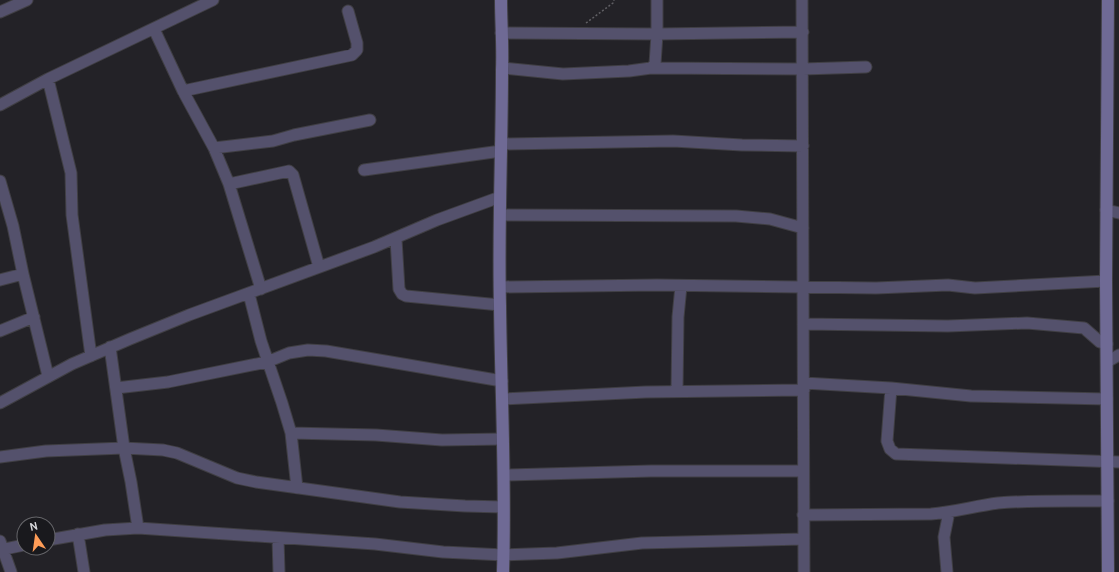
<svg xmlns="http://www.w3.org/2000/svg" width="1119" height="572" viewBox="0 0 1119 572" font-family="Cabin,sans-serif">
	<style>
		.lines { fill: none; stroke-linecap: round; stroke-linejoin: round }
		.street-casing { stroke: #403f44; stroke-width: 13 }
		.secondary-casing { stroke: #403f44; stroke-width: 14 }
		.path { stroke: #616065; stroke-width: 1.5; stroke-dasharray: 2 2; stroke-linecap: butt }
		.street { stroke: #54516c; stroke-width: 11 }
		.secondary { stroke: #6f6a95; stroke-width: 12 }
	</style>
	<rect width="100%" height="100%" fill="#232227"/>
	<g class="lines">
		<g class="street-casing">
			<path id="street" d="M802 0 804 572
				M0 12 27 0
				M154 29 183 91 214 148 229 184 261 289
				M501 33 657 34 803 32
				M503 68 563 74 629 71 651 68 655 64 657 34V0
				M651 68 803 69 866 67
				M48 79 71 173 72 215 91 356
				M183 91 352 55 357 50V43L348 11
				M0 105 48 79 213 0
				M501 144 673 141 742 145 803 146
				M214 148 273 141 294 135 370 120
				M364 170 501 151
				M0 181 13 226 23 274 48 376
				M229 184 289 171 293 175 319 267
				M1106 210 1119 213
				M500 215 736 216 770 219 803 228
				M396 239 399 289 402 294 406 296 500 305
				M0 280 23 274
				M500 287 657 285 876 288 948 285 975 288 1106 281
				M249 294 261 341 282 403 291 433 297 488
				M803 324 948 326 1027 323 1084 328 1100 342 1107 344
				M0 331 34 317
				M1107 362 1119 355
				M804 383 891 388 971 396 1107 399
				M116 388 168 382 267 362 289 353 308 350 326 351 502 381
				M891 388 887 441 890 449 896 454 1119 462
				M677 391 678 317 681 286
				M503 399 646 392 804 390
				M0 403 72 364 130 339 189 315 374 247 437 220 500 197
				M291 433 376 435 442 440 503 439
				M0 457 46 451 124 448 163 450 177 453 237 478 256 482 400 502 465 506 503 507
				M504 475 651 471H803
				M803 515 931 514C954 512 975 506 998 503 1035 500 1071 501 1108 501
				M138 528 375 544 443 552 504 555 557 553 642 543 804 539
				M78 534 84 572
				M278 538 279 572
				M48 540 105 530 138 528 131 482 124 448 110 347
				M0 541 11 572
				M0 550 24 545
				M947 572 944 537 949 512"/>
		</g>
		<g class="secondary-casing">
			<path id="secondary" d="M501 0C501 23 503 46 502 70 502 148 498 227 500 306 501 394 506 483 503 572
				M1108 0 1106 281 1108 572"/>
		</g>
		<path class="path" d="M586 23 613 3 614 0"/>
		<use href="#street" class="street"/>
		<use href="#secondary" class="secondary"/>
	</g>
	<g transform="translate(36 536) rotate(347)"><circle r="19" fill="#19191d" stroke="#656569"/>
	<path d="M0-3L7 15L0 10L-7 15Z" fill="#fe9c57"/>
	<text y="-6" font-size="11" font-weight="bold" text-anchor="middle" fill="#d8d8db">N</text>
	</g>
</svg>
